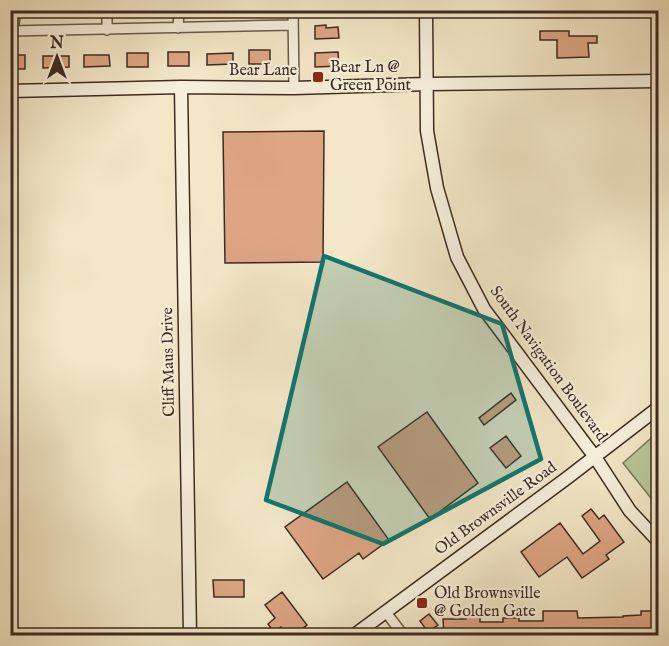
<svg xmlns="http://www.w3.org/2000/svg" width="669" height="646" viewBox="0 0 669 646" font-family="'IM FELL English',serif">
	<style>
		.green { fill: #b6c799; stroke: #7a795d; stroke-width: 1.5 }
		.building { fill: #dea584; stroke: #3e2b21; stroke-width: 1.5 }
		.lines { fill: none; stroke-linecap: round; stroke-linejoin: round }
		.street-casing { stroke: #6b5a4a; stroke-width: 12 }
		.secondary-casing { stroke: #3e2b21; stroke-width: 15 }
		.street { stroke: #f7efdb; stroke-width: 9 }
		.secondary { stroke: #f7efdb; stroke-width: 12 }
		.marked { fill: #0f766e; fill-opacity: 0.2; stroke: #0f766e; stroke-width: 4.5; stroke-linejoin: round }
		.poi-dot { fill: #8f2418; stroke: #f7efdb; stroke-width: 2 }
		.labels { text-anchor: middle; dominant-baseline: central; stroke-width: 4.5; stroke-linejoin: round; paint-order: stroke }
		.poi-label { font-size: 16px; fill: #3e2b21; stroke: #f7efdb; text-anchor: start }
		.street-label { font-size: 16px; fill: #3e2b21; stroke: #f7efdb }
	</style>
	<rect width="100%" height="100%" fill="#f3e7c7"/>
	<filter id="stains"><feTurbulence type="fractalNoise" baseFrequency=".00333" numOctaves="4"/><feColorMatrix values="0 0 0 0 .2 0 0 0 0 .09 0 0 0 0 .02 0 0 0 .5 -.17"/></filter>
	<radialGradient id="worn" r=".72"><stop offset=".6" stop-color="#630" stop-opacity="0"/><stop offset="1" stop-color="#630" stop-opacity=".3"/></radialGradient>
	<path class="green" d="M658 432V507L623 463Z"/>
	<path class="building" d="M326 25V28L338 27 339 38 315 39V26Z
		M540 31H569V36H597V43H588L589 57 557 58V40H540Z
		M249 50H270V64H249Z
		M168 52H189V66H168Z
		M338 52 339 66 315 67V53Z
		M127 53H148V67H127Z
		M233 53V64L207 65V54Z
		M10 55H25V69H10Z
		M84 55H109L110 66 84 67Z
		M43 56H69V67L43 68Z
		M324 131 323 262 225 263 223 132Z
		M511 393 516 400 484 425 479 418Z
		M427 412 478 483 430 519 378 447Z
		M506 436 521 456 506 468 490 448Z
		M347 482 389 540 363 559 359 553 323 579 285 527Z
		M591 509 599 519 604 515 624 542 606 555 609 559 582 578 567 557 539 577 521 552 560 523 583 554 600 541 582 516Z
		M213 580H244V597H214Z
		M282 592 307 625 293 636H287L281 627 274 632 268 624 275 618 265 605Z
		M543 611H577L578 618 623 617V616L641 615V611H658V632L623 634V631L601 632V636H589V632L499 633V635L460 633V636H444L443 619H466V612H480V622H503V618H519V621H543Z
		M429 614 438 625 428 632 420 621Z"/>
	<g class="lines">
		<g class="street-casing">
			<path id="street" d="M107 10V30
				M293 10 294 88
				M178 28 179 10
				M10 31 293 25
				M13 31 16 10
				M385 611 404 636"/>
		</g>
		<g class="secondary-casing">
			<path id="secondary" d="M426 10 427 131 437 188 457 257 484 309 595 457 630 511 658 541
				M181 87 190 636
				M10 91 181 87 294 88 427 84 658 81
				M353 636 567 478 658 408"/>
		</g>
		<use href="#street" class="street"/>
		<use href="#secondary" class="secondary"/>
	</g>
	<path class="marked" d="M324 256 502 324 541 459 383 544 266 500Z"/>
	<g class="poi-dot">
		<rect x="312" y="71" width="12" height="12" rx="3"/>
		<rect x="416" y="597" width="12" height="12" rx="3"/>
	</g>
	<g class="labels">
		<g class="poi-label">
			<text x="330" y="68">Bear Ln @<tspan x="330" dy="18">Green Point</tspan></text>
			<text x="434" y="594">Old Brownsville<tspan x="434" dy="18">@ Golden Gate</tspan></text>
		</g>
		<g class="street-label">
			<text x="263" y="71">Bear Lane</text>
			<text transform="translate(169 362) rotate(-91)">Cliff Maus Drive</text>
			<text transform="translate(548 364) rotate(54)">South Navigation Boulevard</text>
			<text transform="translate(496 509) rotate(-36)">Old Brownsville Road</text>
		</g>
	</g>
	<rect width="669" height="646" fill="none" stroke="#f3e7c7" stroke-width="36"/>
	<rect x="12" y="12" width="645" height="622" fill="none" stroke="#3e2b21" stroke-width="3"/>
	<rect x="18" y="18" width="633" height="610" fill="none" stroke="#3e2b21" stroke-width="1.5"/>
	<g transform="translate(57 57)" stroke="#f7efdb" stroke-width="4.5" paint-order="stroke">
	<path d="M0-4.5L10 22L0 15L-10 22Z" fill="#3e2b21"/>
	<text y="-9" font-size="16" font-weight="bold" text-anchor="middle" fill="#3e2b21">N</text>
	</g>
	<rect width="100%" height="100%" filter="url(#stains)"/>
	<rect width="100%" height="100%" fill="url(#worn)"/>
</svg>
